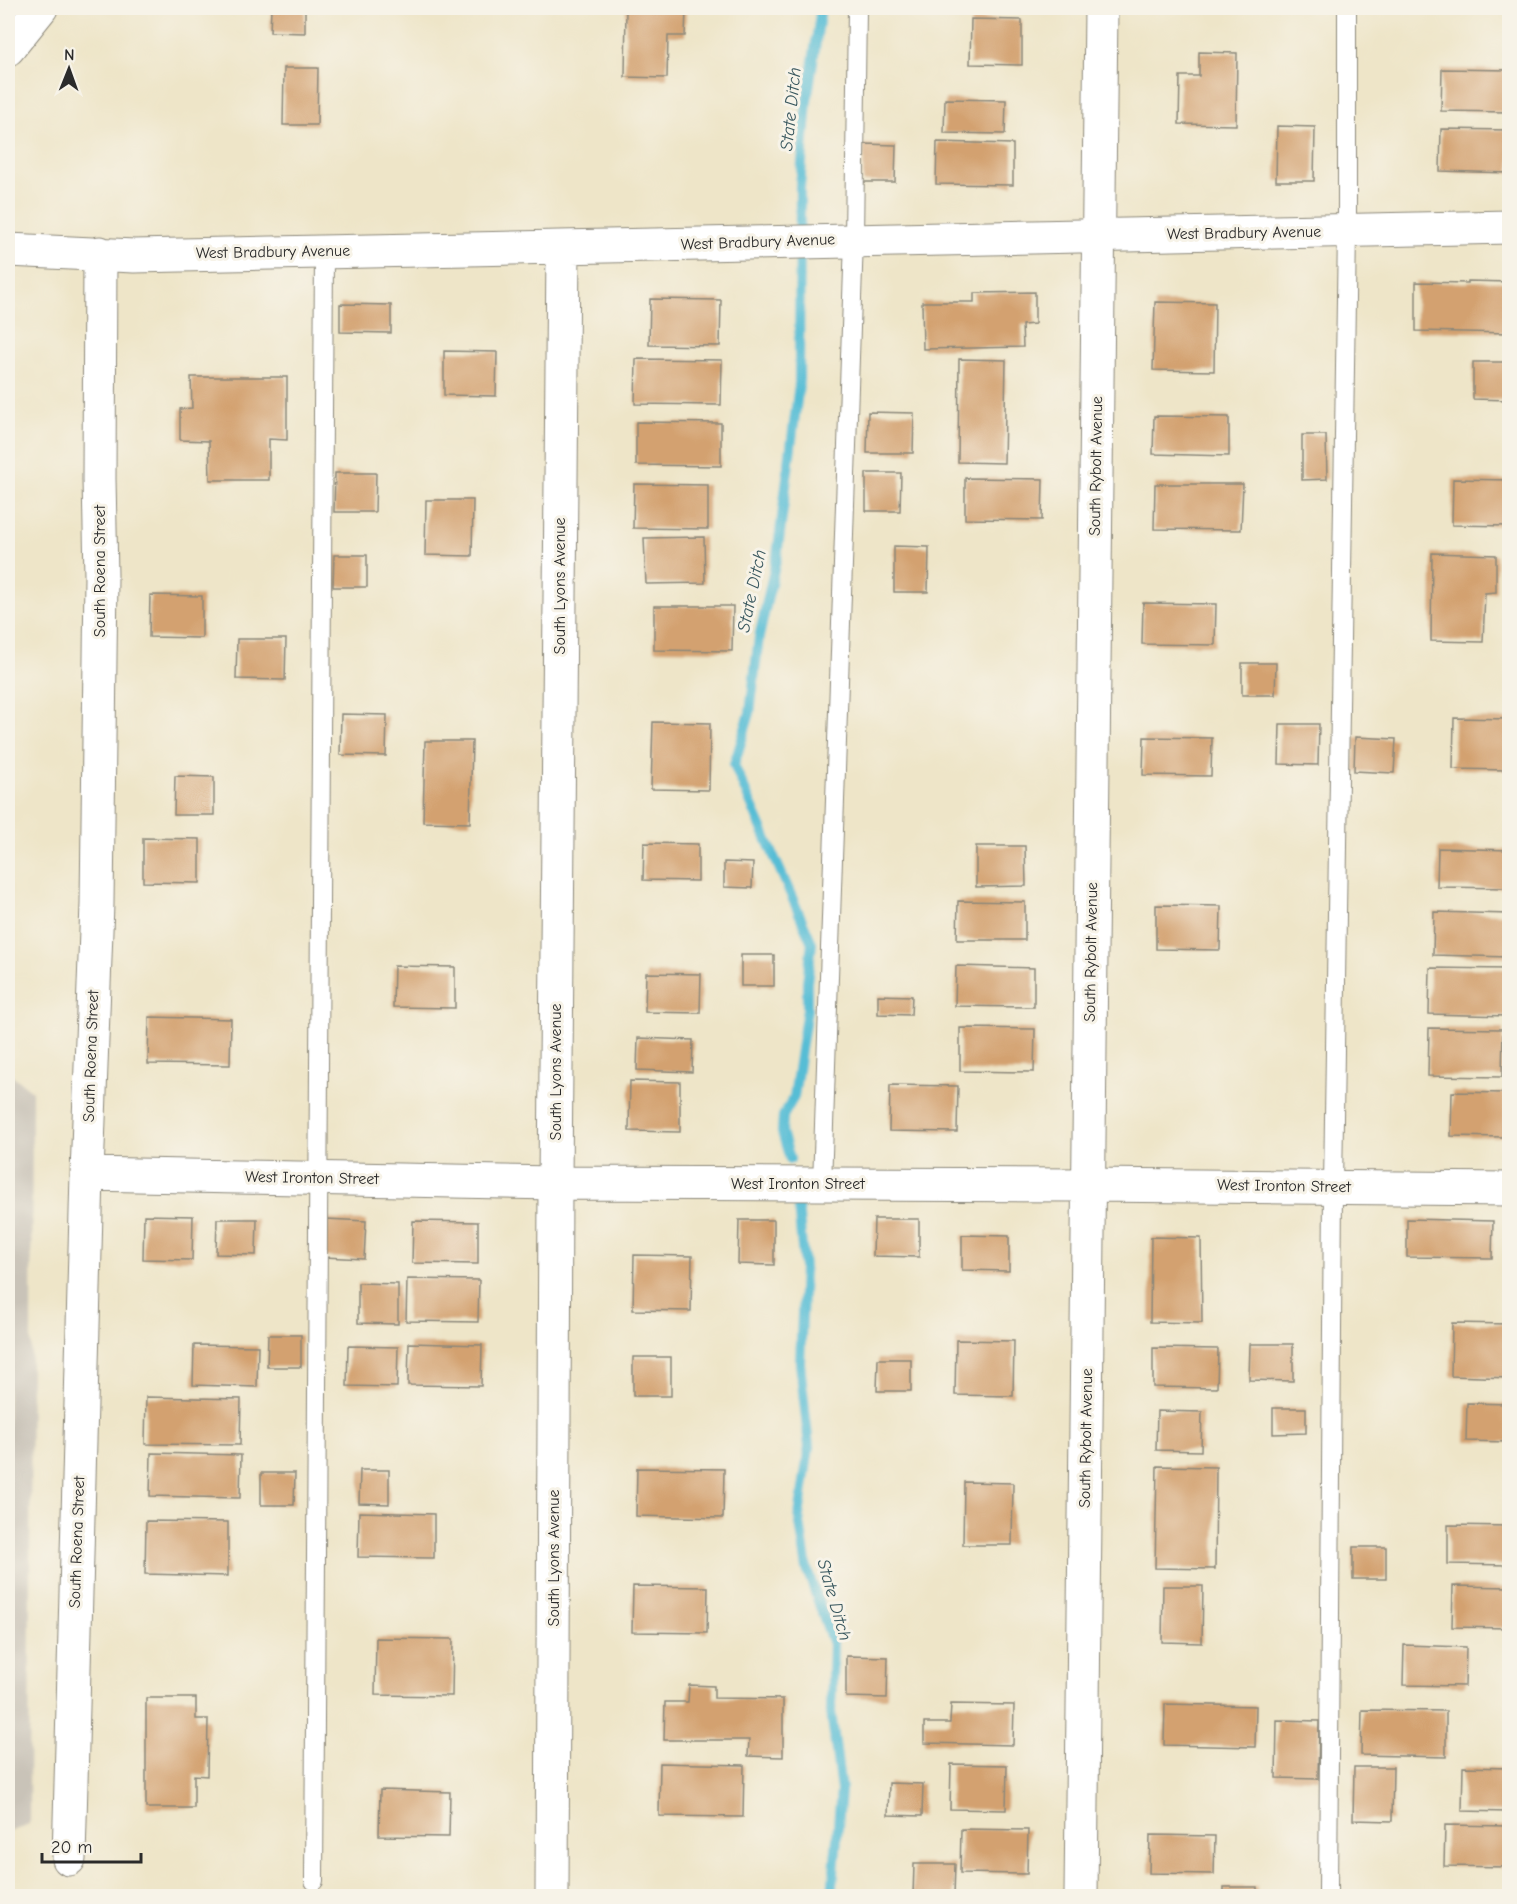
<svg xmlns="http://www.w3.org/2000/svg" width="1517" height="1904" viewBox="0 0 1517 1904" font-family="'Comic Neue',sans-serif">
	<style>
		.industrial { fill: #c9c3b8 }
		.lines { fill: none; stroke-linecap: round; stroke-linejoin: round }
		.stream { stroke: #57bdd5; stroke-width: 10 }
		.building { fill: #d3a170 }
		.service-casing { stroke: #8c887a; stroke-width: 20 }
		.minor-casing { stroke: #8c887a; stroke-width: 35 }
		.service { stroke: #fff; stroke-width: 18 }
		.minor { stroke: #fff; stroke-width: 33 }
		.labels { text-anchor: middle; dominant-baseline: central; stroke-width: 6; stroke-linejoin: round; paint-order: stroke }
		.street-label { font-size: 16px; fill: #2b2b2b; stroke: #f7f3e8 }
		.water-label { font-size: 18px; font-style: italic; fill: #38575e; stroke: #f7f3e8 }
	</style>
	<rect width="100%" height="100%" fill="#f7f3e8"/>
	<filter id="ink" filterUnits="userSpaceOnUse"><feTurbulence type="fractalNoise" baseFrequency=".0167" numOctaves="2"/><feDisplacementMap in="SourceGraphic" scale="12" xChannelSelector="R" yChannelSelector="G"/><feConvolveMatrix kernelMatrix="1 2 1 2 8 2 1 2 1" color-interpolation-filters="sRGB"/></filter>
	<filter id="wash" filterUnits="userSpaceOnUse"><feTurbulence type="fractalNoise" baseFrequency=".008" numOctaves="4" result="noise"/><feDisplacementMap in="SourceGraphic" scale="24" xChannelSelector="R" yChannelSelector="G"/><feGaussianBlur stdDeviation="1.35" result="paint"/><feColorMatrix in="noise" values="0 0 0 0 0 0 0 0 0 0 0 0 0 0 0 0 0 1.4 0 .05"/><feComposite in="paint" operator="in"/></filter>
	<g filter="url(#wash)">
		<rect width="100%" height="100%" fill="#eee5c8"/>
		<path class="industrial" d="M8 1072 32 1091 29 1824 8 1832Z"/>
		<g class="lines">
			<path class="stream" d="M790 1159 782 1132 783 1116 794 1097 807 1009V982L812 943 734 765 750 713 759 637 777 556 799 384 800 187 807 101 820 15 818 8
				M798 1205 804 1268 800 1363 809 1447 799 1516 807 1569 833 1644 831 1712 841 1790 832 1896"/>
		</g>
		<g id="blocks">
			<path class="building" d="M271 8H305V33L270 32Z
				M626 8 686 9 685 36H668L667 78 625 77Z
				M879 8H912V11H879Z
				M971 19 1022 20V65L970 64Z
				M1199 52 1237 53 1236 125 1179 124 1180 76H1199Z
				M284 68H318L317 125H283Z
				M1442 69 1510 70V112L1441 111Z
				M945 99 1006 100 1005 134 944 133Z
				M1277 126 1315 127 1314 181H1276Z
				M1441 129 1510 130V173L1440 171Z
				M937 142 1013 144V185L936 184Z
				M864 144 896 145 895 182H863Z
				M1468 281 1510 282V333L1416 331V282L1468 283Z
				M1035 292V324L1022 325 1023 347 923 349 922 302H974V293Z
				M650 299 721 300 720 346 649 345Z
				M1155 302 1215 303 1214 371 1153 370Z
				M340 304 391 305V333L340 332Z
				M444 351 497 352 496 396 444 395Z
				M636 359 722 360 721 405 635 404Z
				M959 359 1006 360 1004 463 958 462Z
				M1473 362H1510V400L1473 399Z
				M191 377H287V440L269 439V480H210L209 441 180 440V409L192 408Z
				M868 412 914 413 913 453H867Z
				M1154 416 1229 417V456L1153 454Z
				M636 422 721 423V466L636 465Z
				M1302 435H1326L1327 479 1302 480Z
				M335 473H376L375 512H334Z
				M866 473H901L900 511H866Z
				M965 478 1043 479 1042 520 965 519Z
				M1453 479 1510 480V526L1452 525Z
				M634 484 708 485V529L633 528Z
				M1155 484H1243L1241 530 1154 529Z
				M426 500H473L472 556 425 555Z
				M704 537 705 583 646 584 644 538Z
				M894 546 929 547 928 592H894Z
				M1432 553 1496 555V592L1485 593 1483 642 1431 641Z
				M334 555H367V587H333Z
				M150 595 202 596V638L149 637Z
				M1143 603 1216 604 1215 645 1142 644Z
				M654 606H733L732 651 654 650Z
				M237 639H286L285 680 236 679Z
				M1242 663H1276L1275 695H1242Z
				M341 714 387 715 386 756 340 755Z
				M1454 718 1510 719V770L1453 769Z
				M653 722 710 723 709 790 651 789Z
				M1280 724H1319L1318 765 1279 764Z
				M1144 737 1212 738 1211 776 1143 775Z
				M1355 737 1396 739 1394 773 1354 771Z
				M425 741H472L470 823 423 822Z
				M175 776 214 777V815H174Z
				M143 838 200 839V883L143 882Z
				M644 843 698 844V881L643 880Z
				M976 846H1025L1026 886 976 887Z
				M1438 848 1510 850V888L1437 887Z
				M724 862 753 863 752 888 724 887Z
				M958 901 1025 902V940H957Z
				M1156 905 1221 906 1220 950 1156 949Z
				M1434 912 1510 914V957L1433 955Z
				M741 955H774V986H741Z
				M394 966 455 967V1008L393 1007Z
				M956 966 1034 968V1007L955 1006Z
				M1430 968 1508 969 1507 1016 1429 1014Z
				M646 973 701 974 700 1013 645 1012Z
				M878 995 912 996 911 1015 878 1014Z
				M149 1017 231 1019 230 1065 148 1064Z
				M960 1028 1035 1029 1034 1072 960 1071Z
				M1429 1028 1503 1029 1502 1077 1428 1076Z
				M638 1038 693 1040 692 1072 637 1070Z
				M630 1081 680 1082V1132L629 1131Z
				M890 1085 958 1086 957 1132 889 1131Z
				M1452 1092 1505 1093V1137L1451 1136Z
				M144 1215 193 1216 192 1260 143 1259Z
				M217 1219H257L256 1255 216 1254Z
				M326 1219 366 1221 364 1259 324 1257Z
				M874 1219H919V1257L873 1256Z
				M1407 1219 1493 1221 1492 1258 1407 1257Z
				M739 1220H774V1265L738 1264Z
				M413 1221 478 1222V1264L412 1263Z
				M962 1235 1009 1236V1271L962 1270Z
				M1151 1237 1201 1238 1202 1323 1150 1322Z
				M634 1255 692 1256 691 1311 633 1310Z
				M407 1279 479 1280 478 1322 406 1321Z
				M358 1283 398 1284V1324L358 1323Z
				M1452 1323 1510 1324V1378L1451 1376Z
				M268 1335H301V1367H267Z
				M956 1340 1014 1341 1013 1396 955 1395Z
				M409 1343 482 1345 481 1386 408 1385Z
				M1250 1344H1293V1381L1249 1380Z
				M194 1345 258 1346 257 1387 193 1385Z
				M348 1346 398 1347 397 1387 347 1386Z
				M1153 1348 1218 1349 1217 1388 1153 1387Z
				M633 1357H671V1396H633Z
				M878 1359H911V1391H877Z
				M146 1397 241 1399 240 1445 145 1444Z
				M1467 1403 1510 1404V1442L1466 1441Z
				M1273 1408H1306V1433L1273 1434Z
				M1157 1411 1202 1412 1201 1451 1156 1450Z
				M151 1453 241 1455 240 1498 150 1496Z
				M1157 1466 1216 1467 1215 1569 1155 1568Z
				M637 1468 724 1469 723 1518 636 1516Z
				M360 1470H389V1504L359 1503Z
				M261 1473H295L294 1505H261Z
				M964 1482 1013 1483 1012 1545H963Z
				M359 1512 434 1514V1558L358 1557Z
				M146 1521 228 1522V1576L145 1574Z
				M1448 1525 1510 1526V1565L1448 1564Z
				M1353 1547H1386V1579H1353Z
				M633 1586 708 1587 707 1633 632 1632Z
				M1163 1586H1203L1202 1643 1162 1642Z
				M1453 1586 1510 1587V1628L1452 1627Z
				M376 1638 453 1639 452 1696 375 1695Z
				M1404 1645 1466 1647 1465 1686 1403 1685Z
				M846 1656 888 1657 887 1698 846 1697Z
				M689 1685 714 1686V1698L783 1699V1757L748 1756 749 1740H664L665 1702H688Z
				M146 1698H196V1719H208L207 1776 194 1775V1808H146Z
				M951 1704 1014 1705 1013 1745 924 1743V1723H950Z
				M1165 1704 1256 1706 1255 1747 1164 1745Z
				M1362 1710 1446 1711V1757L1361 1755Z
				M1277 1720 1319 1721 1318 1779 1276 1778Z
				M660 1763 744 1765 743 1817 659 1816Z
				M951 1764 1007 1765 1006 1810 950 1809Z
				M1354 1767H1393L1392 1821 1353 1820Z
				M1463 1767 1509 1768 1508 1812 1462 1811Z
				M889 1783 923 1784 922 1816 888 1815Z
				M380 1790 450 1792 449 1837 379 1836Z
				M1445 1825 1510 1826V1867L1444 1866Z
				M961 1829 1028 1830 1027 1874 960 1873Z
				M1150 1835 1215 1836 1214 1874 1149 1873Z
				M914 1864H955L954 1896H913Z
				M1224 1887H1257V1896H1224Z"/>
		</g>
	</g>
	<g filter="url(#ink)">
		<use href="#blocks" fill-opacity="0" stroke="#8c887a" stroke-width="1.5"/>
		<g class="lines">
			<g class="service-casing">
				<path id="service" d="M822 1184 854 239 857 8
					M314 1881 324 251
					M1328 1896 1333 1187 1347 230V8"/>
			</g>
			<g class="minor-casing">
				<path id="minor" d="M8 49 41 8
					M8 250 134 256 1510 227
					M87 1174 555 1183 1088 1185 1510 1189
					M69 1859 87 1174 97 904 101 576 99 479 100 253
					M552 1896 555 1183 563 247
					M1081 1896 1101 8"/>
			</g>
			<use href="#service" class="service"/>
			<use href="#minor" class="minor"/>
		</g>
	</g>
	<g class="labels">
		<g class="street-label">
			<text transform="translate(1244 233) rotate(-1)">West Bradbury Avenue</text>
			<text transform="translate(758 242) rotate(-2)">West Bradbury Avenue</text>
			<text transform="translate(273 252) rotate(-1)">West Bradbury Avenue</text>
			<text transform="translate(1096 466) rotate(-89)">South Rybolt Avenue</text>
			<text transform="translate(100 571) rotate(-90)">South Roena Street</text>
			<text transform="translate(560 586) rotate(-90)">South Lyons Avenue</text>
			<text transform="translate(1091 952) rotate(-89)">South Rybolt Avenue</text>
			<text transform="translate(91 1056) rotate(-88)">South Roena Street</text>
			<text transform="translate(556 1072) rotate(-90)">South Lyons Avenue</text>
			<text transform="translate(312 1178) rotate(1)">West Ironton Street</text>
			<text x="798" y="1184">West Ironton Street</text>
			<text transform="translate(1284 1186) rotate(1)">West Ironton Street</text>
			<text transform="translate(1086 1438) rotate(-89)">South Rybolt Avenue</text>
			<text transform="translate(77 1542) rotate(-88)">South Roena Street</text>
			<text transform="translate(554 1558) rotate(-90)">South Lyons Avenue</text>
		</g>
		<g class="water-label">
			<text transform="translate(791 109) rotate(-84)">State Ditch</text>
			<text transform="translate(752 591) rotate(-78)">State Ditch</text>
			<text transform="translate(834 1600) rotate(74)">State Ditch</text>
		</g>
	</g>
	<rect width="1517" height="1904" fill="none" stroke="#f7f3e8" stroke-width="30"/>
	<g transform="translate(69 69) rotate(1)" stroke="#f7f3e8" stroke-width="4.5" paint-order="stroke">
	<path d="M0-4.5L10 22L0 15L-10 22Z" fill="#2b2b2b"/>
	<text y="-9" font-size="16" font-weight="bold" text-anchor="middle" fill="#2b2b2b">N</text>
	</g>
	<path d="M42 1853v9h99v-9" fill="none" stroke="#2b2b2b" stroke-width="3"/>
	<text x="51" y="1853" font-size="18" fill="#2b2b2b" stroke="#f7f3e8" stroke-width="4.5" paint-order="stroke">20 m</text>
</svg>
